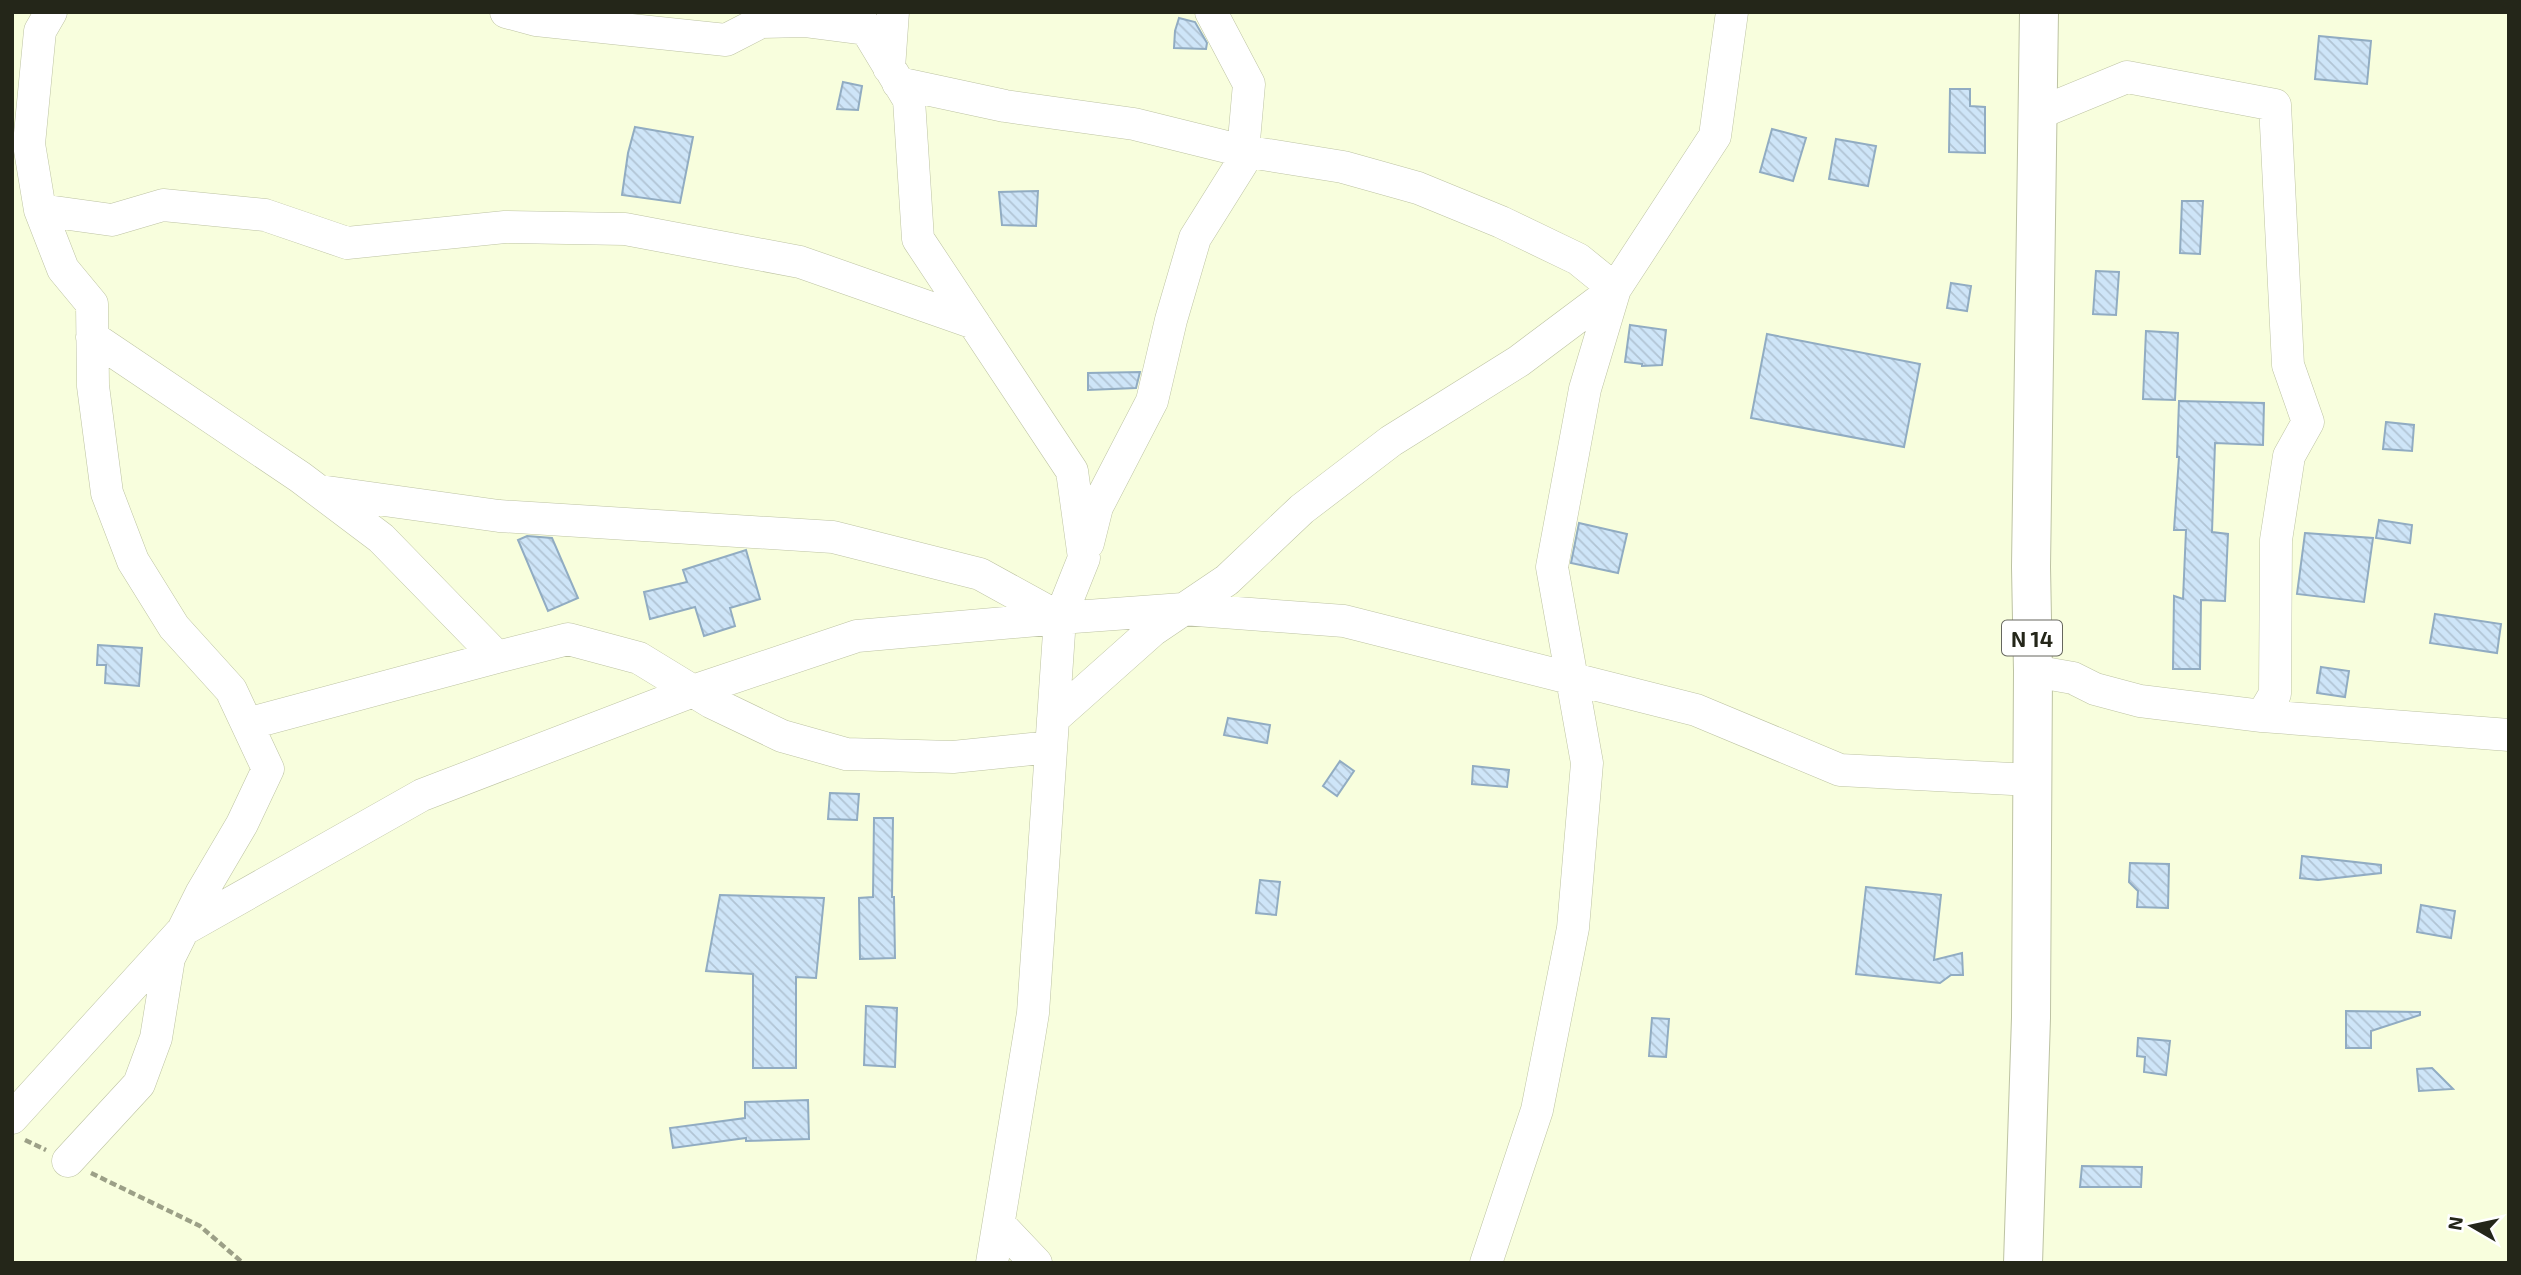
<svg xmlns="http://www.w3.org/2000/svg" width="2521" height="1275" viewBox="0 0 2521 1275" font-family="'Exo 2',sans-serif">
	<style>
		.building { fill: url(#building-back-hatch); stroke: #91acc2; stroke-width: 2 }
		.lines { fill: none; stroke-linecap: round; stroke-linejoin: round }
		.minor-casing { stroke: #bdc3a3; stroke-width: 33 }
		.major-casing { stroke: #bdc3a3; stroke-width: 40 }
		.path { stroke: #9ca087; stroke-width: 4.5; stroke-dasharray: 7 3.5; stroke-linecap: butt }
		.minor { stroke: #fff; stroke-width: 32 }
		.major { stroke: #fff; stroke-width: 38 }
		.labels { text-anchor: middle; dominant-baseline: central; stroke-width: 5; stroke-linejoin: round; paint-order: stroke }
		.shield { fill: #fff; stroke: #66675e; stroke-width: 2 }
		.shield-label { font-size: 21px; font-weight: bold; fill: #242619 }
	</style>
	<defs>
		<pattern id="building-back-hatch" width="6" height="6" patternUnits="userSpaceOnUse" patternTransform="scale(1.75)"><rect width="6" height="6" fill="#cee5f8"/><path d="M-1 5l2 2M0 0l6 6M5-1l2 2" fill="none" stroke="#b1c4d4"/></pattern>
	</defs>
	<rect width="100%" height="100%" fill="#f8fedd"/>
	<path class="building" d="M1179 18 1195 22 1207 43 1206 49 1174 48 1175 31Z
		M2319 36 2371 41 2367 84 2315 79Z
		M843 82 862 86 858 110 837 109Z
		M1950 89H1970V106L1985 107V153L1949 152Z
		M635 127 693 137 680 203 622 195 628 153Z
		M1772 129 1806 138 1793 181 1760 172Z
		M1836 139 1876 146 1868 186 1829 179Z
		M1038 191 1036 226 1002 225 999 192Z
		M2182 201H2203L2200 254 2180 253Z
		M2096 271 2119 272 2116 315 2093 314Z
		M1951 283 1971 286 1967 311 1947 308Z
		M1630 325 1666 330 1662 365 1642 366V364L1625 362Z
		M2146 331 2178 333 2175 400 2143 399Z
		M1767 334 1920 364 1904 447 1751 418Z
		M1140 372 1136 388 1088 390V373Z
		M2179 401 2264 403 2263 445 2215 443 2212 532 2228 534 2225 601 2201 600 2200 669H2173L2174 596 2183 599 2186 530H2174L2179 457H2177Z
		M2386 422 2414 425 2412 451 2383 449Z
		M2379 520 2412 525 2410 543 2376 538Z
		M1579 523 1627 534 1618 573 1571 563Z
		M2305 533 2373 538 2364 602 2297 594Z
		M527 536 552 538 578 598 548 611 518 540Z
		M746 550 760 599 730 608 735 626 704 636 695 607 650 619 644 592 687 582 683 570Z
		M2435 614 2501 624 2497 653 2430 643Z
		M98 645 142 648 139 686 105 683 106 665H97Z
		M2321 667 2349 671 2345 697 2317 693Z
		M1228 718 1270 725 1267 743 1224 735Z
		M1340 761 1354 771 1337 796 1323 786Z
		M1473 766 1509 770 1507 787 1472 784Z
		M830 793 859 794 857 820 828 819Z
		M874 818H893L892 897H894L895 958 860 959 859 898 873 897Z
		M2302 856 2381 865V873L2318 880 2300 878Z
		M2130 863 2169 864 2168 908 2137 907 2138 891 2129 882Z
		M1260 880 1280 882 1276 915 1256 913Z
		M1866 887 1941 895 1934 960 1962 953 1963 975H1951L1940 983 1856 974Z
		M720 895 824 898 816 978 796 977V1068H753V974L706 971Z
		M2421 905 2455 911 2451 938 2417 932Z
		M866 1006 897 1008 895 1067 864 1065Z
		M2346 1011 2420 1012V1015L2371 1031V1048H2346Z
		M1652 1018 1669 1019 1666 1057 1649 1056Z
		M2138 1038 2170 1041 2166 1075 2144 1072 2145 1057 2137 1056Z
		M2432 1068 2453 1089 2419 1091 2417 1069Z
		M808 1100 809 1139 746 1141V1138L673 1148 670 1128 745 1118V1102Z
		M2082 1166 2142 1167 2141 1187H2080Z"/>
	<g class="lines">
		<g class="minor-casing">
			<path id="minor" d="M51 12 40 31 29 144 40 210 63 269 92 304 93 386 107 493 133 561 174 627 231 690 268 769 242 824 202 892 169 958 156 1038 139 1084 68 1161
				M506 12 536 20 726 40 761 22 804 21 866 29
				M856 12 909 100 918 239 1072 471 1084 558 1060 618 1033 1013 992 1263
				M889 68 893 12
				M898 83 1005 106 1134 124 1243 151 1343 167 1418 188 1501 222 1578 259 1615 289 1519 361 1391 441 1302 509 1227 580 1153 630 1053 719
				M40 210 112 220 163 205 265 215 347 243 505 227 625 229 800 262 974 323
				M92 337 300 477 381 538 497 657 568 639 639 658 711 702 782 736 846 754 953 757 1051 747
				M320 491 499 516 833 537 980 574 1060 618
				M1088 543 1097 507 1152 401 1171 320 1195 238 1242 163 1249 84 1211 12
				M2033 671 2073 678 2095 689 2140 701 2262 716 2275 694 2276 540 2289 456 2308 422 2288 365 2275 105 2127 77 2037 114
				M2262 716 2509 735
				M247 724 497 657
				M12 1118 183 930 422 795 693 691 857 636 1060 618 1183 609 1344 621 1696 710 1840 770 2031 780
				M999 1224 1036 1263
				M1486 1263 1537 1110 1573 928 1587 763 1552 567 1585 389 1615 289 1715 136 1732 12"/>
		</g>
		<g class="major-casing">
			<path id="major" d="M2023 1263 2031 1018 2033 671 2031 567 2039 12"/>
		</g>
		<path class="path" d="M25 1140 46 1150
			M91 1173 200 1226 243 1263"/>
		<use href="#minor" class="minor"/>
		<use href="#major" class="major"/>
	</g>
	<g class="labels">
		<rect class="shield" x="2002" y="620.5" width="60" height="35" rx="5"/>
		<g class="shield-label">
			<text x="2032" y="638">N 14</text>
		</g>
	</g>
	<rect width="2521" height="1275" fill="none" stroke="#242619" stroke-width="28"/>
	<g transform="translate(2472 1226) rotate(279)" stroke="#ffffff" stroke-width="5" paint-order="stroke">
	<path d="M0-5L12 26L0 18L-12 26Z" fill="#242619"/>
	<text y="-10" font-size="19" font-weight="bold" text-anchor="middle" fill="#242619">N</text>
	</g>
</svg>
